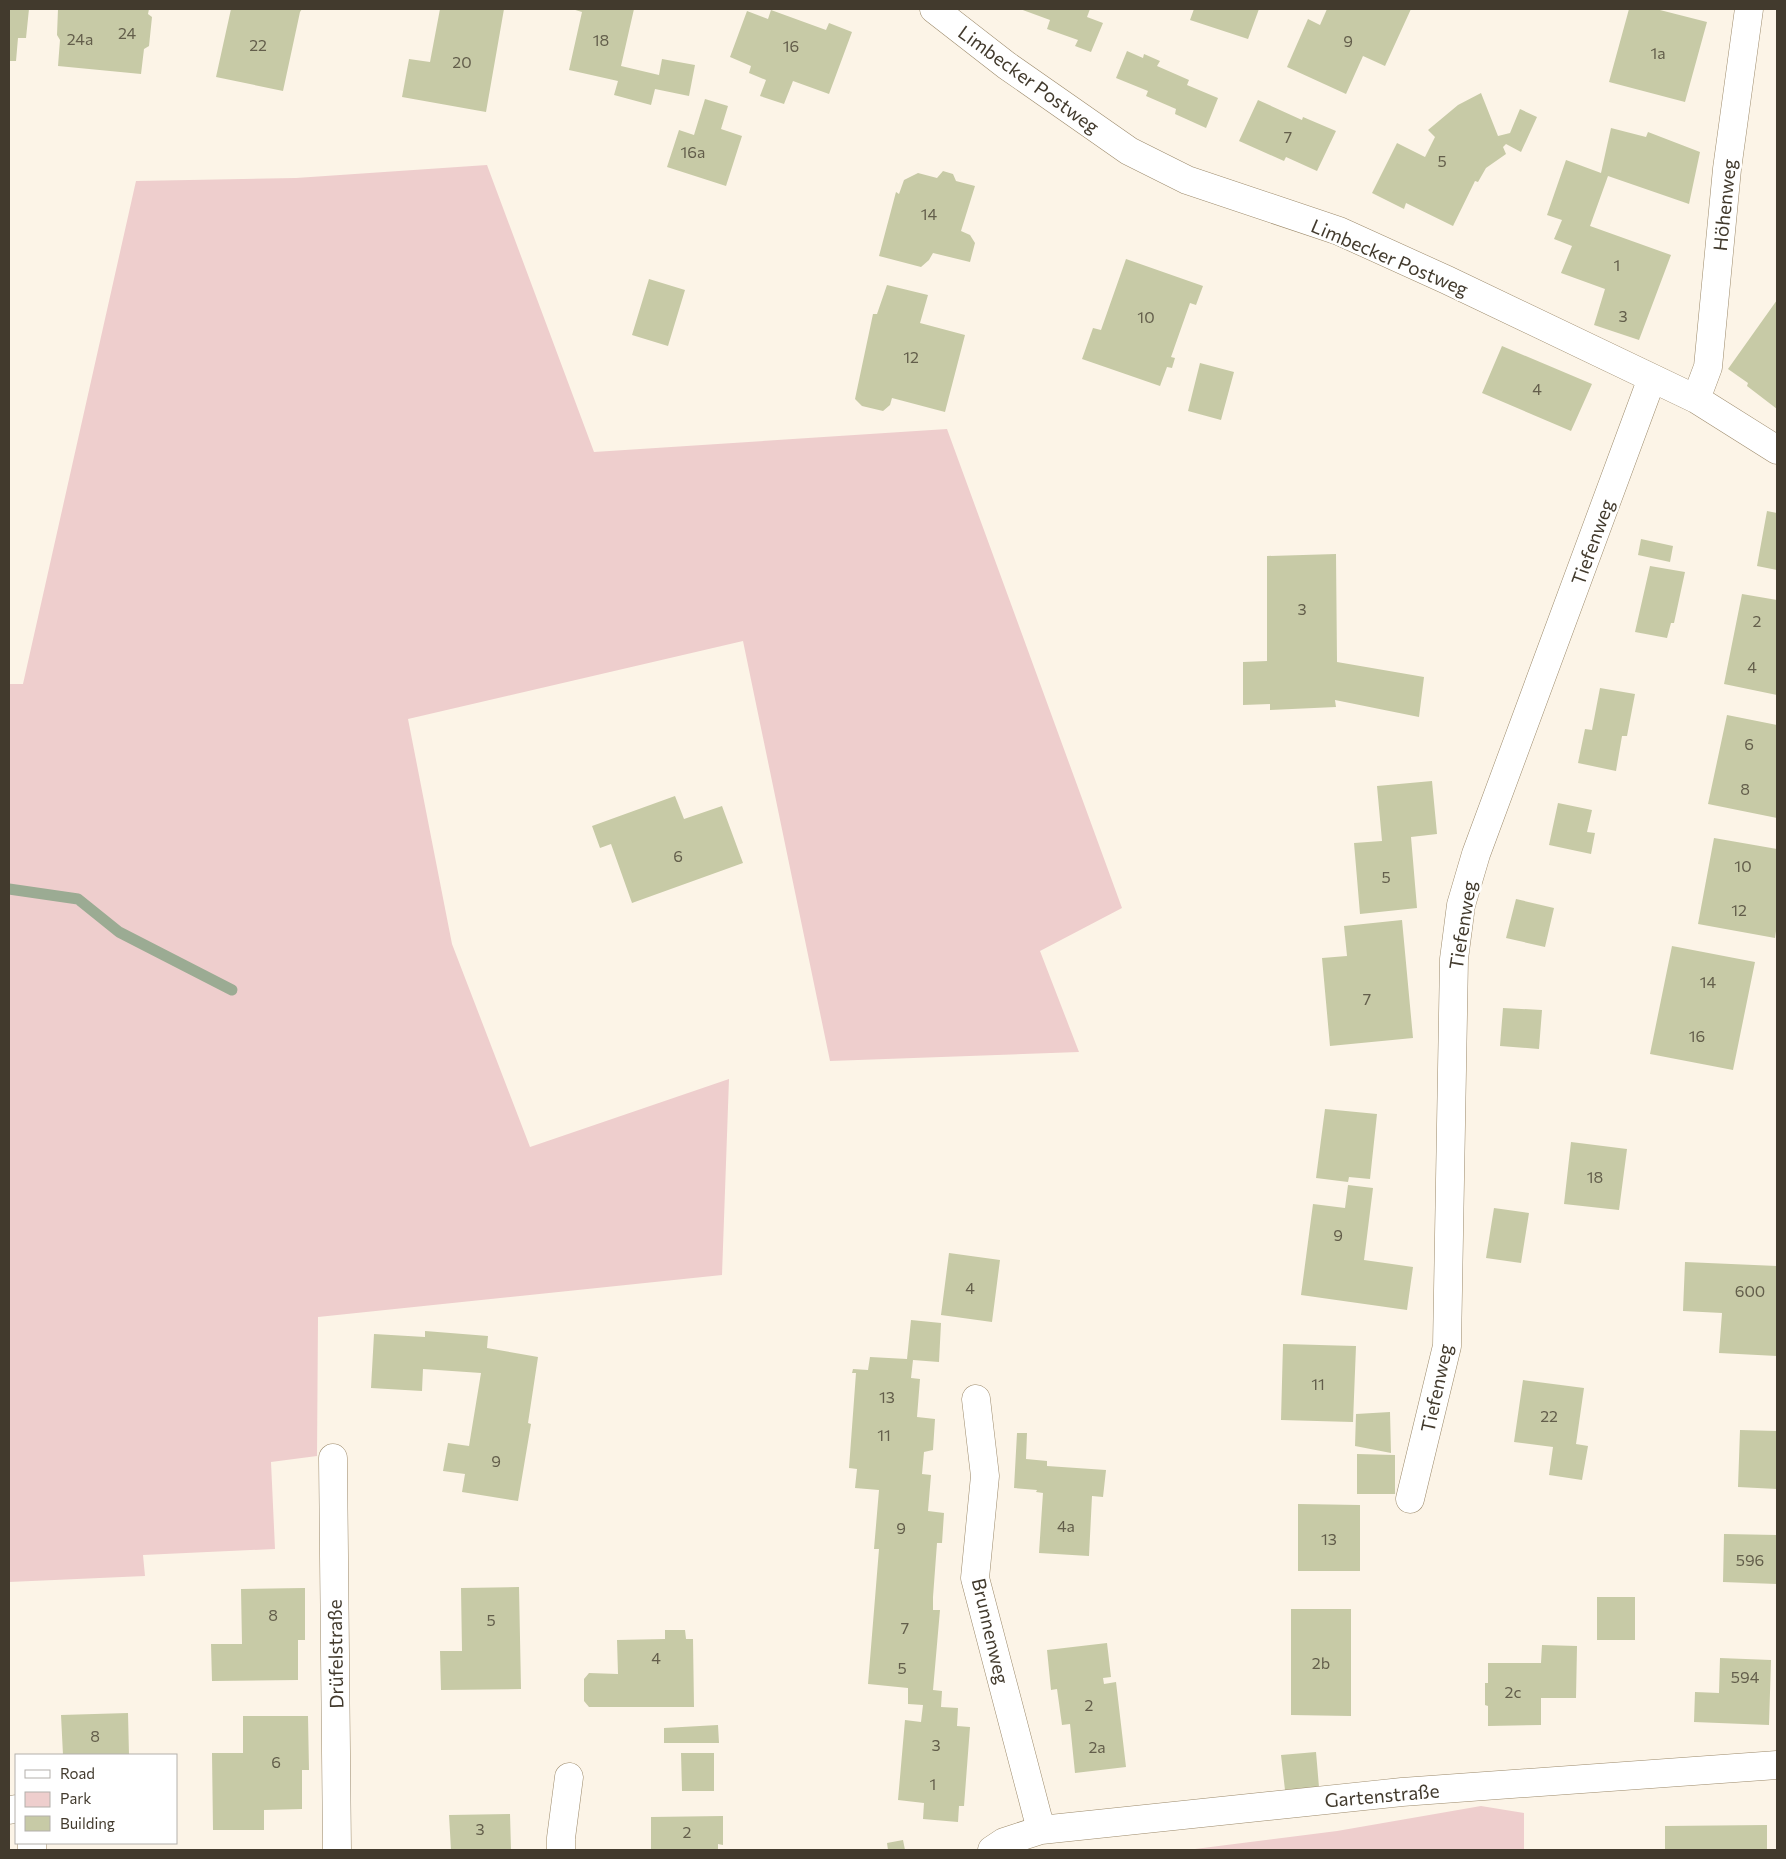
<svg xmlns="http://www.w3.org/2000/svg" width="1786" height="1859" viewBox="0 0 1786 1859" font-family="Commissioner,sans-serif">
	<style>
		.green { fill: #eececd }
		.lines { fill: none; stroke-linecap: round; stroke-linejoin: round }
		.stream { stroke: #9bab93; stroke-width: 11 }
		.building { fill: #c7caa6 }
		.minor-casing { stroke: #9c8a6b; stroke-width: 29 }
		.minor { stroke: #fff; stroke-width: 28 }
		.labels { text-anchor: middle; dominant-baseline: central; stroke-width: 5; stroke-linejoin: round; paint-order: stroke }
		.number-label { font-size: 16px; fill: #635e4b }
		.street-label { font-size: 19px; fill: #423a2d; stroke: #fff }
	</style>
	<rect width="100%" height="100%" fill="#fcf4e7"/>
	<path class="green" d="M487 165 594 452 947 429 1122 908 1040 951 1079 1052 830 1061 743 641 408 719 452 944 530 1147 729 1079 722 1275 318 1317 317 1456 271 1462 275 1549 143 1555 145 1576 9 1582V684H23L136 181 296 178Z
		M1481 1806 1524 1813V1850H1187L1337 1831Z"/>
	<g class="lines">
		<path class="stream" d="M9 889 78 899 119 932 232 990"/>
	</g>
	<path class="building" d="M9 9H29L26 38H18L16 61H9Z
		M58 9H149L148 14 152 17 149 46 144 49 141 74 58 66 60 40 57 35Z
		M231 9H302L300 12 283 91 216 77Z
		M440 9H504L486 112 402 97 409 59 430 62Z
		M572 9H634L621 66 659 75 662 59 695 65 689 96 655 89 651 105 614 95 618 81 569 70 582 12Z
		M1020 9H1090L1087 17 1103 23 1091 52 1075 46 1078 40 1047 29 1050 20Z
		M1194 9H1259L1248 39 1190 20Z
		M1327 9H1411L1385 66 1363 56 1346 94 1287 67 1308 19 1320 25Z
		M1629 9H1656L1707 22 1685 102 1609 82Z
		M771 10 826 30 829 23 852 32 829 94 793 81 784 104 760 96 766 80 749 73 751 66 730 57 747 11 768 19Z
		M1127 51 1143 58 1144 54 1160 61 1157 66 1189 80 1187 85 1218 98 1206 128 1175 114 1176 109 1146 96 1148 91 1116 78Z
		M1481 93 1498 136 1510 133 1520 109 1537 117 1521 152 1506 144 1503 147 1506 154 1486 168 1478 182 1475 181 1453 226 1406 203 1404 209 1372 193 1397 143 1425 157 1435 137 1428 130 1458 105Z
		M705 99 728 106 721 129 742 136 726 186 667 167 679 130 694 135Z
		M1258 100 1302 120 1303 117 1336 131 1317 171 1286 157 1284 161 1239 141Z
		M1611 128 1646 137 1648 132 1700 152 1689 204 1608 176 1590 226 1671 255 1639 340 1594 325 1605 289 1561 273 1572 246 1554 239 1562 220 1547 215 1566 160 1601 173Z
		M943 171 953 174 956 181 975 186 961 231 970 235 975 243 970 262 933 253 929 260 921 267 879 256 896 192 899 194 904 180 918 173 937 178Z
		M1126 259 1203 286 1196 305 1190 303 1171 357 1175 358 1172 368 1167 367 1160 386 1082 359 1093 328 1101 330Z
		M649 279 685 290 668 346 632 335Z
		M887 285 928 295 920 323 965 335 945 412 892 398 890 405 883 411 862 406 855 399 873 314H877Z
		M1777 300V409L1747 386 1748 383 1728 369Z
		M1502 346 1592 384 1571 431 1482 393Z
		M1200 363 1234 372 1221 420 1188 411Z
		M1767 511 1777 513V570L1757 566Z
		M1641 539 1673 546 1670 562 1638 555Z
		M1336 554 1337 662 1424 677 1419 717 1335 700 1336 707 1270 710V704L1243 705V662L1267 661V556Z
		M1650 566 1685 572 1674 623H1671L1667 638 1635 632Z
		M1742 594 1777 600V695L1724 684Z
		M1600 688 1635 694 1627 736H1622L1616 771 1578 763 1585 729 1592 730Z
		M1727 715 1777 725V818L1708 804Z
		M1432 781 1437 834 1411 837 1417 908 1360 914 1354 843 1382 841 1377 786Z
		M675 796 684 819 722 806 743 863 632 903 611 844 600 848 592 826Z
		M1558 803 1592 810 1587 832 1595 833 1591 854 1549 845Z
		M1714 838 1777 849V924L1775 938 1698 924Z
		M1516 899 1554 908 1545 947 1506 938Z
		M1402 920 1413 1038 1330 1046 1322 958 1347 956 1344 926Z
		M1672 946 1755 962 1733 1070 1650 1054Z
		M1503 1008 1542 1010 1539 1049 1500 1046Z
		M1325 1109 1377 1114 1370 1179 1349 1177 1348 1182 1316 1178Z
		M1571 1142 1627 1149 1619 1210 1564 1204Z
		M1348 1185 1373 1188 1364 1260 1413 1267 1407 1310 1301 1295 1313 1204 1345 1208Z
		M1494 1208 1529 1213 1521 1263 1486 1258Z
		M949 1253 1000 1260 992 1322 941 1315Z
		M1685 1262 1777 1266V1356L1719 1353 1722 1313 1683 1311Z
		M911 1320 941 1323 939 1362 913 1360 911 1378 920 1379 917 1417 935 1419 933 1450 924 1452 922 1474 931 1475 928 1511 944 1513 942 1543H937L933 1597V1610H940L933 1690 942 1691 941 1707 958 1708 957 1726 970 1727 964 1806H959L958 1822 923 1819 924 1803 898 1800 905 1720 921 1722 923 1705 908 1704V1688L868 1684 876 1586 879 1549H874L879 1490 855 1488 857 1469 849 1468 856 1373H852L853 1369 868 1370 870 1357 907 1359Z
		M425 1331 488 1336 487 1348 538 1357 528 1423 531 1424 518 1501 462 1492 465 1474 443 1471 448 1443 469 1446 481 1373 423 1369 422 1391 371 1388 374 1334 425 1337Z
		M1283 1344 1356 1346 1353 1422 1281 1420Z
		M1523 1380 1584 1388 1576 1444 1588 1446 1582 1480 1549 1475 1553 1447 1514 1442Z
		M1390 1412 1391 1453 1355 1446 1356 1414Z
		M1740 1430 1777 1431V1489L1738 1487Z
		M1017 1433H1027L1026 1459 1047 1461V1466L1106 1470 1103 1497 1092 1496 1089 1556 1039 1553 1043 1493 1036 1492 1037 1490 1014 1488Z
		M1357 1454 1395 1455V1494H1357Z
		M1298 1504 1360 1505V1571H1298Z
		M1724 1534 1777 1535V1584L1723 1582Z
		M519 1587 521 1689 441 1690 440 1651H462L461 1588Z
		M305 1588V1640H298V1680L212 1681 211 1644H242L241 1589Z
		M1597 1597H1635V1640H1597Z
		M1291 1609H1351V1716L1291 1715Z
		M665 1630H685L686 1639H693L694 1707H589L584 1701V1679L589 1673 618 1674 617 1640 665 1639Z
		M1107 1643 1111 1677 1103 1678 1104 1684 1116 1682 1126 1767 1075 1773 1070 1724 1062 1725 1057 1689 1051 1690 1047 1650Z
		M1542 1645 1577 1646 1576 1698H1541V1725L1488 1726V1706L1485 1705V1683H1488V1663H1541Z
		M1720 1658 1771 1660 1769 1725 1694 1722 1695 1692 1719 1693Z
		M128 1713 129 1755H63L61 1715Z
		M243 1716H308L309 1770H302V1809L264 1810V1830H213L212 1753H243Z
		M718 1725 719 1743H664V1728Z
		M1316 1752 1319 1787 1285 1790 1281 1755Z
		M681 1753H714V1791H682Z
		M510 1814 511 1850H451L449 1815Z
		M723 1816V1845L718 1844V1850H651V1817Z
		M1767 1825V1850H1665V1826Z
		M903 1840 905 1850H888L887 1843Z"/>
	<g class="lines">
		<g class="minor-casing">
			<path id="minor" d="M934 9 1006 65 1129 151 1187 180 1339 231 1447 280 1696 399 1777 450
				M1696 399 1708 367 1727 169 1749 9
				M976 1399 985 1476 975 1578 1041 1830
				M333 1458 337 1850
				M1410 1499 1447 1346 1454 959 1461 905 1476 854 1652 378
				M9 1810 16 1809
				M32 1843V1850
				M561 1850V1838L569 1777
				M992 1850 1004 1842 1041 1830 1402 1792 1777 1765"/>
		</g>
		<use href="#minor" class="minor"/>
	</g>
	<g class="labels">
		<g class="number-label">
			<text x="127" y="32">24</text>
			<text x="80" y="38">24a</text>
			<text x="601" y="39">18</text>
			<text x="1348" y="40">9</text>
			<text x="258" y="44">22</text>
			<text x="791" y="45">16</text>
			<text x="1658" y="52">1a</text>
			<text x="462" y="61">20</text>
			<text x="1288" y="136">7</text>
			<text x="693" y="151">16a</text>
			<text x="1442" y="160">5</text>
			<text x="929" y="213">14</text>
			<text x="1617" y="264">1</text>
			<text x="1623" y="315">3</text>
			<text x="1146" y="316">10</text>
			<text x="911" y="356">12</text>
			<text x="1537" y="388">4</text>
			<text x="1302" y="608">3</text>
			<text x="1757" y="620">2</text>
			<text x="1752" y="666">4</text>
			<text x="1749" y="743">6</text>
			<text x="1745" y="788">8</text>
			<text x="678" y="855">6</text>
			<text x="1743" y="865">10</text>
			<text x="1386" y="876">5</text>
			<text x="1739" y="909">12</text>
			<text x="1708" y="981">14</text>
			<text x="1367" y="998">7</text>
			<text x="1697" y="1035">16</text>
			<text x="1595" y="1176">18</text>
			<text x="1338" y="1234">9</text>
			<text x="970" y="1287">4</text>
			<text x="1750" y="1290">600</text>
			<text x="1318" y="1383">11</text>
			<text x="887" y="1396">13</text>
			<text x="1549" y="1415">22</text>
			<text x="884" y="1434">11</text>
			<text x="496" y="1460">9</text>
			<text x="1066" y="1525">4a</text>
			<text x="901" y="1527">9</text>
			<text x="1329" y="1538">13</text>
			<text x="1750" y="1559">596</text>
			<text x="273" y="1614">8</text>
			<text x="491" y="1619">5</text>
			<text x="905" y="1627">7</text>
			<text x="656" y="1657">4</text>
			<text x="1321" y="1662">2b</text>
			<text x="902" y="1667">5</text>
			<text x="1745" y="1676">594</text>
			<text x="1513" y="1691">2c</text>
			<text x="1089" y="1704">2</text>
			<text x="95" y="1735">8</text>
			<text x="936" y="1744">3</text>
			<text x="1097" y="1746">2a</text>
			<text x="276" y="1761">6</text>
			<text x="933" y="1783">1</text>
			<text x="480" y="1828">3</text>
			<text x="687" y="1831">2</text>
		</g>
		<g class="street-label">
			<text transform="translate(1029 79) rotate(36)">Limbecker Postweg</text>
			<text transform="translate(1724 205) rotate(-84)">Höhenweg</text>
			<text transform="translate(1390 257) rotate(23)">Limbecker Postweg</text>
			<text transform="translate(1592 542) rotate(-70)">Tiefenweg</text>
			<text transform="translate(1462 925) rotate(-81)">Tiefenweg</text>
			<text transform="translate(1436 1388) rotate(-78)">Tiefenweg</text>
			<text transform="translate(991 1631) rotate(77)">Brunnenweg</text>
			<text transform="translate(335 1654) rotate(-91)">Drüfelstraße</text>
			<text transform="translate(1382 1795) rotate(-5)">Gartenstraße</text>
		</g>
	</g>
	<rect width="1786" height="1859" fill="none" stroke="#423a2d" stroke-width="20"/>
	<rect x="15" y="1754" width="162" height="90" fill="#ffffff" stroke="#b3b0ab"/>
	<rect x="25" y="1770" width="25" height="8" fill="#ffffff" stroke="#b3b0ab"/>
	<text x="60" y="1779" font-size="15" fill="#423a2d">Road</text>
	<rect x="25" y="1792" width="25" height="15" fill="#eececd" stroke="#b3b0ab"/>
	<text x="60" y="1804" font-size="15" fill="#423a2d">Park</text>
	<rect x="25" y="1816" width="25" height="15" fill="#c7caa6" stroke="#b3b0ab"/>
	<text x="60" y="1829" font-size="15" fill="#423a2d">Building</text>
</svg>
